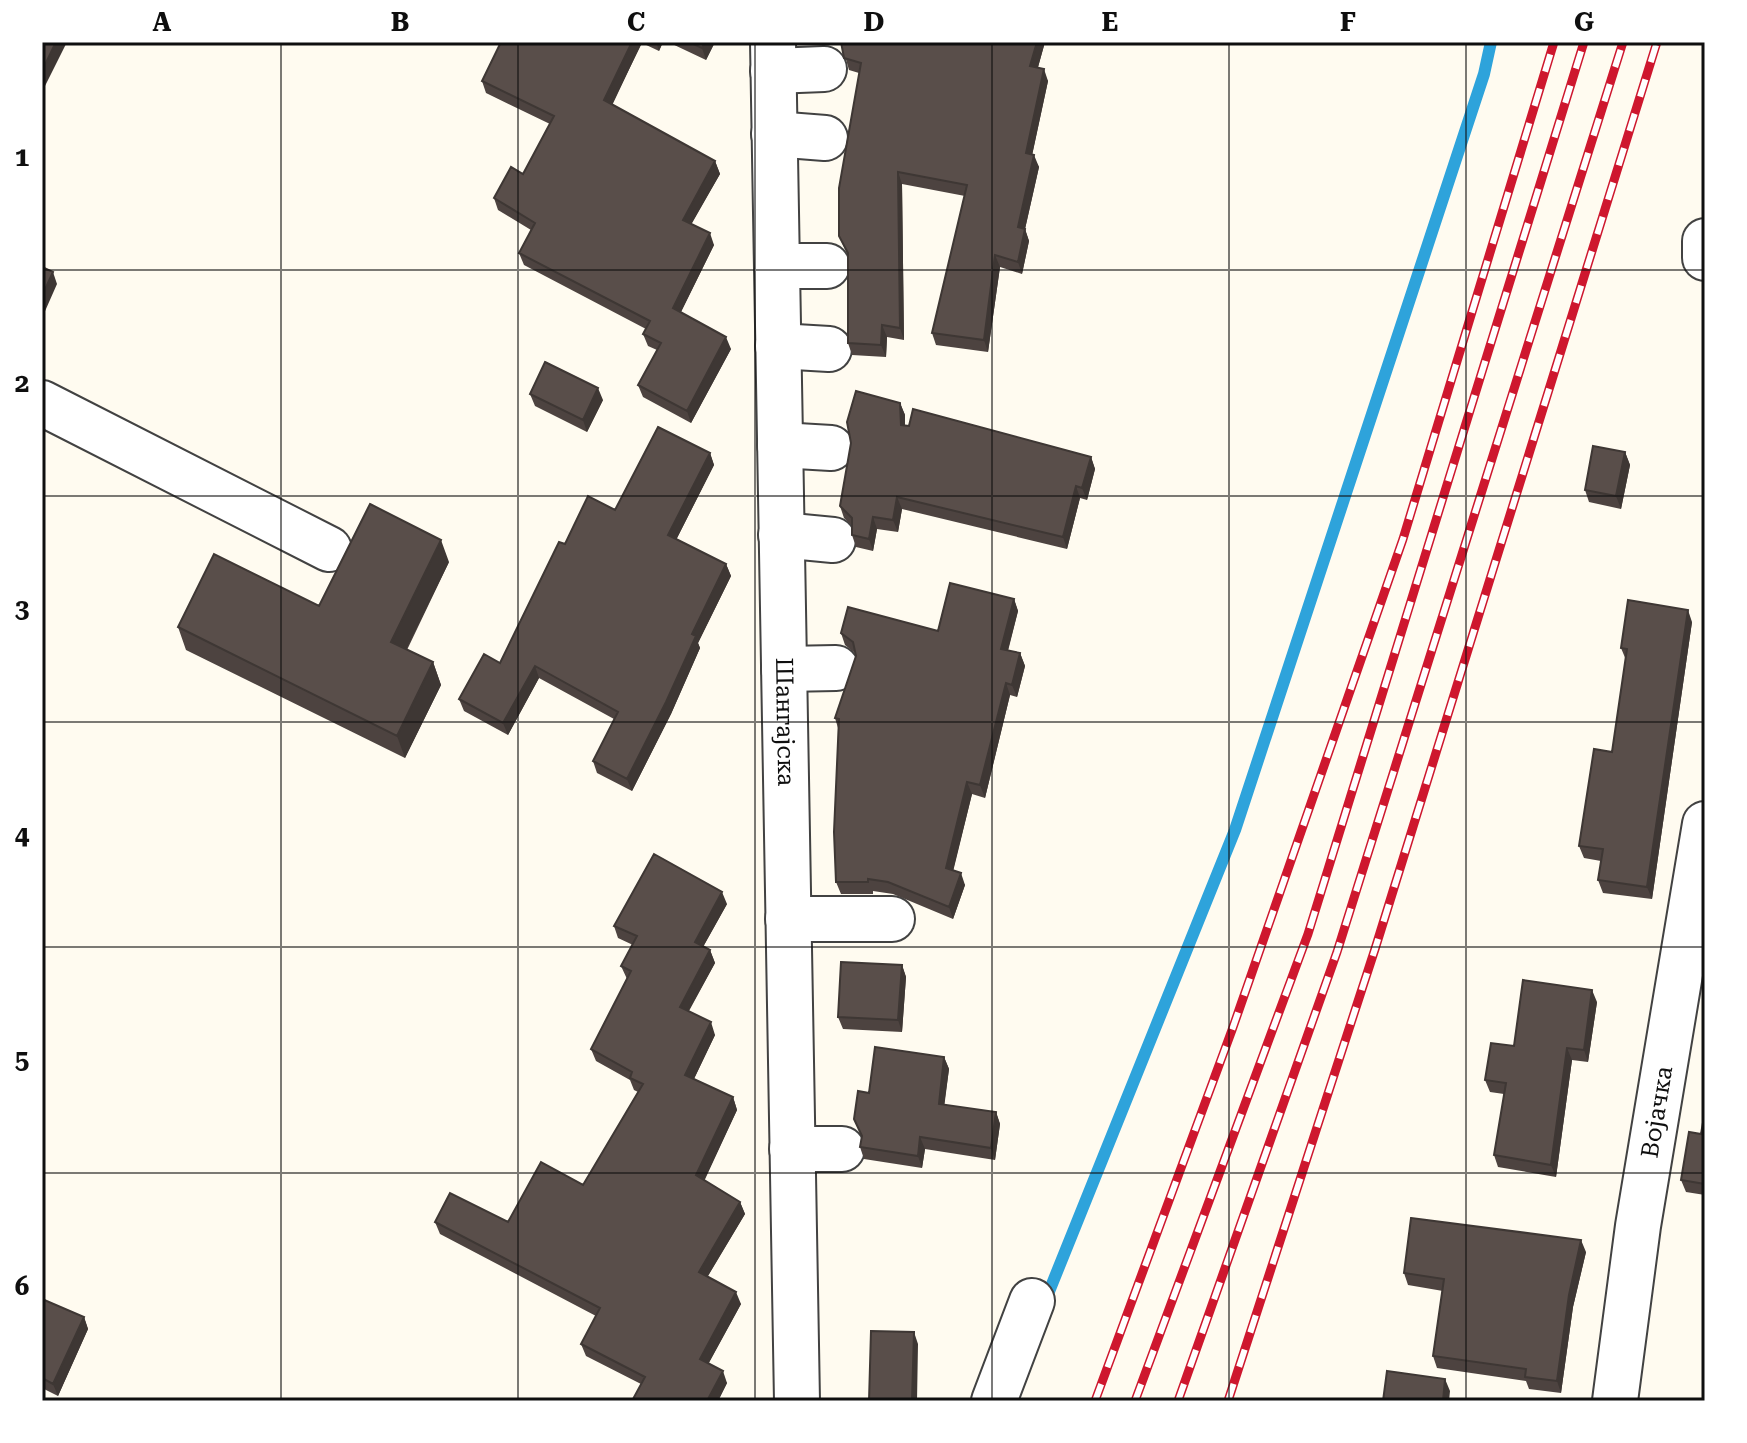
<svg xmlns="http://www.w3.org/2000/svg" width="1747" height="1443" viewBox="0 0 1747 1443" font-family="'Roboto Serif',serif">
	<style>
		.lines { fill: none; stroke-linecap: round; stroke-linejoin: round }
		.stream { stroke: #2ea3db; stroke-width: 12 }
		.minor-casing { stroke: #424242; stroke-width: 48 }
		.minor { stroke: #fff; stroke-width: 44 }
		.rail-casing { stroke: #ce172e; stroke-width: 9 }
		.rail { stroke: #fff; stroke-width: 6; stroke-dasharray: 18; stroke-linecap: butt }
		.wall { fill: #4d4340 }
		.shaded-wall { fill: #3e3734 }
		.building { fill: #594e4a; stroke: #3e3734; stroke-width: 2 }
		.grid { fill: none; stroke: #0f0f0f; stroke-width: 2; stroke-opacity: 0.55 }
		.labels { text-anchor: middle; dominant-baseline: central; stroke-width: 8; stroke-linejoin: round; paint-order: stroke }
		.street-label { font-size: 24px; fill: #0f0f0f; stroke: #fff }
		.neatline { fill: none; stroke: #0f0f0f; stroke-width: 3 }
		.grid-label { font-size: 26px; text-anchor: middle; font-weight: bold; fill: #0f0f0f }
	</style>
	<rect width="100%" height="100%" fill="#fffbf0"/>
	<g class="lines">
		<path class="stream" d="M1044 1304 1235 830 1484 74 1491 42"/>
		<g class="minor-casing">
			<g id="minor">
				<path id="s1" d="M773 42 797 1401"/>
				<path d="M773 71 824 69"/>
				<path d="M774 134 825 138"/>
				<path d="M1705 241V258"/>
				<path d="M777 266H827"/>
				<path d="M778 346 829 349"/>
				<path d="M42 403 329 549"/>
				<path d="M780 445 831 448"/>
				<path d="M781 535 833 540"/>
				<path d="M784 669 836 668"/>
				<path d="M788 919H892"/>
				<path d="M792 1149H842"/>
				<path d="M994 1401 1032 1301"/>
				<path id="s2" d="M1615 1401 1638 1226 1705 824"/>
			</g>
		</g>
		<use href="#minor" class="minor"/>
		<g class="rail-casing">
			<path id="rail" d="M1095 1401 1232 1030 1403 539 1554 42
				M1135 1401 1308 934 1584 42
				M1178 1401 1337 952 1623 42
				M1228 1401 1375 949 1657 42"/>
		</g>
		<use href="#rail" class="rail"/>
	</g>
	<path class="wall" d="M501 42H663L659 51 642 43 612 104 715 161 720 174 691 224 714 245 681 312 731 349 691 423 643 397 638 385 657 350 648 346 643 334 646 329 524 265 519 253 531 230 498 210 494 198 523 174 550 124 486 93 482 81Z
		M668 42H715L706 60Z
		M841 42H1045L1038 67 1048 81 1032 155 1039 167 1025 229 1029 241 1022 274 1000 267 988 352 936 345 932 333 965 196 902 184 904 340 887 337 886 357 852 355 848 343V256L839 236 859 73 849 70Z
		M530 394 603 400 587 432 535 406Z
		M900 403 905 415V426L1091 457 1095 469 1087 500 1080 498 1067 549 902 509 898 532 877 529 873 551 856 547 852 535V526L844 518 840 506Z
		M1625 452 1630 465 1621 509 1589 502 1585 490Z
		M710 453 714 465 676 540 726 564 731 576 698 643 700 648 671 714 632 791 597 773 593 761 614 719 539 678 508 735 464 711 459 699 500 663 565 544 615 510Z
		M449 562 407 650 433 662 441 685 405 758 186 650 178 627 319 606Z
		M1014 599 1018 611 1008 651 1020 653 1025 666 1017 697 1010 695 985 798 972 794 953 870 965 885 953 919 893 894 873 891V894H841L836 882 838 728 835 718 856 656V654L845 645 841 633 938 631Z
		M1692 622 1652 899 1603 893 1598 880 1601 861 1584 858 1579 846 1612 752 1626 660 1621 648Z
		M727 904 703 947 710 950 715 963 689 1011 715 1035 694 1079 733 1097 737 1110 704 1180 740 1202 745 1214 708 1276 741 1304 708 1364 727 1383 718 1401H634L633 1399 641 1384 586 1356 581 1344 596 1316 440 1234 435 1222H508L583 1185 638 1092 634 1090 630 1080 596 1061 591 1049 627 979 621 966 633 945 618 938 614 926Z
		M902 965 906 977 902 1032 843 1029 838 1017Z
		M1597 1002 1588 1062 1572 1060 1556 1177 1498 1167 1494 1155 1504 1094 1490 1092 1485 1080 1514 1046Z
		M944 1057 949 1069 944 1105 996 1112 1000 1124 995 1160 925 1149 922 1168 864 1159 860 1147 862 1138 854 1119 869 1093Z
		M1705 1111V1195L1686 1192 1681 1180 1701 1134Z
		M1586 1252 1573 1307 1561 1393 1529 1389 1526 1381 1437 1368 1433 1356 1443 1291 1408 1285 1404 1273Z
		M42 1299 84 1317 88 1329 58 1396 42 1388Z"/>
	<path class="shaded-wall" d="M56 42H67L42 92V71Z
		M632 42H642L609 112 604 100Z
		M656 42H663L659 51Z
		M705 42H715L706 60 702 48Z
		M1037 42H1045L1035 78 1030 66Z
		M1044 69 1048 81 1030 165 1026 153Z
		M1034 155 1039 167 1025 229 1029 241 1022 274 1018 262V227Z
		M715 161 720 174 687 232 683 220Z
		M898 172 902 184 904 340 900 328Z
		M710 233 714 245 677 320 673 308Z
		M995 255 1000 267 988 352 984 340Z
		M53 272 57 284 42 318V296Z
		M882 325 887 337 886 357 881 345Z
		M726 337 731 349 691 423 687 411Z
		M598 388 603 400 587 432 583 420Z
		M900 403 905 415V438L901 425Z
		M1625 452 1630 465 1621 509 1616 496Z
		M710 453 714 465 672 548 668 535Z
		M1091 457 1095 469 1087 500 1082 488Z
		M1076 486 1080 498 1067 549 1063 537Z
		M897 497 902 509 898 532 893 520Z
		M873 517 877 529 873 551 869 539Z
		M441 540 449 562 399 664 391 642Z
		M726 564 731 576 698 643 700 648 671 714 632 791 627 779 692 634Z
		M1014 599 1018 611 1005 661 1001 649Z
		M1688 610 1692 622 1652 899 1647 887Z
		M1020 653 1025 666 1017 697 1012 685Z
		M433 662 441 685 405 758 397 736Z
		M535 666 539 678 508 735 503 723Z
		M1006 683 1010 695 985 798 980 785Z
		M967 782 972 794 951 880 946 868Z
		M961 873 965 885 953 919 949 907Z
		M722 892 727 904 699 954 695 942Z
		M710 950 715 963 684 1019 680 1007Z
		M902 965 906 977 902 1032 898 1020Z
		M1592 990 1597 1002 1588 1062 1584 1050Z
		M711 1022 715 1035 690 1087 685 1075Z
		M1567 1048 1572 1060 1556 1177 1551 1165Z
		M944 1057 949 1069 943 1116 939 1104Z
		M733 1097 737 1110 701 1188 696 1175Z
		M996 1112 1000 1124 995 1160 991 1148Z
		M920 1137 925 1149 922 1168 918 1156Z
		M740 1202 745 1214 703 1284 699 1272Z
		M1581 1240 1586 1252 1573 1307 1561 1393 1557 1381 1569 1295Z
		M736 1292 741 1304 704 1372 700 1359Z
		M84 1317 88 1329 58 1396 53 1384Z
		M914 1332 918 1344 917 1401H912Z
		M723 1371 727 1383 718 1401H707Z
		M1445 1379 1450 1391 1449 1401H1443Z"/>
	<path class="building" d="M42 42H56L42 71Z
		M501 42H632L604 100 715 161 683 220 710 233 673 308 726 337 687 411 638 385 661 343 643 334 650 321 519 253 535 223 494 198 511 167 523 174 554 116 482 81Z
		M689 42H705L702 48Z
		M841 42H1037L1030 66 1044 69 1026 153 1034 155 1018 227 1025 229 1018 262 995 255 984 340 932 333 967 185 898 172 900 328 882 325 881 345 848 343V253L839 236V188L861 63 844 58Z
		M42 267 53 272 42 296Z
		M545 362 598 388 583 420 530 394Z
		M856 391 900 403 901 425 909 426 913 409 1091 457 1082 488 1076 486 1063 537 897 497 893 520 873 517 869 539 852 535V518L840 506 851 443 847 422Z
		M658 427 710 453 668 535 726 564 692 634 696 636 666 702 627 779 593 761 618 712 535 666 503 723 459 699 484 654 500 663 559 542 565 544 588 496 615 510Z
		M1593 446 1625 452 1616 496 1585 490Z
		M370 504 441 540 391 642 433 662 397 736 178 627 214 554 319 606Z
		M950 583 1014 599 1001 649 1020 653 1012 685 1006 683 980 785 967 782 946 868 961 873 949 907 888 882 868 879V882H836L834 832 839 719 835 718 856 656 853 642 841 633 848 607 938 631Z
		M1628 600 1688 610 1647 887 1598 880 1603 849 1579 846 1594 749 1612 752 1627 649 1621 648Z
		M654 854 722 892 695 942 710 950 680 1007 711 1022 685 1075 733 1097 696 1175 740 1202 699 1272 736 1292 700 1359 723 1371 707 1401H637L633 1399 645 1377 581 1344 600 1308 435 1222 450 1193 508 1222 541 1162 583 1185 643 1084 630 1078 632 1072 591 1049 631 971 621 966 637 936 614 926Z
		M841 962 902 965 898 1020 838 1017Z
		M1523 980 1592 990 1584 1050 1567 1048 1551 1165 1494 1155 1506 1083 1485 1080 1491 1043 1514 1046Z
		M875 1047 944 1057 939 1104 996 1112 991 1148 920 1137 918 1156 860 1147 862 1136 854 1119 858 1091 869 1093Z
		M1705 1111V1184L1681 1180 1689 1132 1701 1134Z
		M1411 1218 1581 1240 1569 1295 1557 1381 1525 1377 1526 1369 1433 1356 1444 1279 1404 1273Z
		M42 1299 84 1317 53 1384 42 1378Z
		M871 1331 914 1332 912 1401H869Z
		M1387 1371 1445 1379 1443 1401H1383Z"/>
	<path class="grid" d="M281 42V1401M518 42V1401M755 42V1401M992 42V1401M1229 42V1401M1466 42V1401M42 270H1705M42 496H1705M42 722H1705M42 947H1705M42 1173H1705"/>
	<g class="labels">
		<g class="street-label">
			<text stroke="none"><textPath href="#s1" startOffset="680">Шангајска</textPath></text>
			<text stroke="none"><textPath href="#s2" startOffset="292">Војачка</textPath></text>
		</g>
	</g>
	<rect width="1747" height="1443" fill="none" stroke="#ffffff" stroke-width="88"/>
	<rect x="44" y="44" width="1659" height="1355" class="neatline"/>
	<g class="grid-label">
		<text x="162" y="31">A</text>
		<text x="400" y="31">B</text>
		<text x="636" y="31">C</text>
		<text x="874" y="31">D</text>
		<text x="1110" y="31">E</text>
		<text x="1348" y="31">F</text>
		<text x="1584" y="31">G</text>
		<text x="22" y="166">1</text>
		<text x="22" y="392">2</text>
		<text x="22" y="618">3</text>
		<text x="22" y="844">4</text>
		<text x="22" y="1069">5</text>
		<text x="22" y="1295">6</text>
	</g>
</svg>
